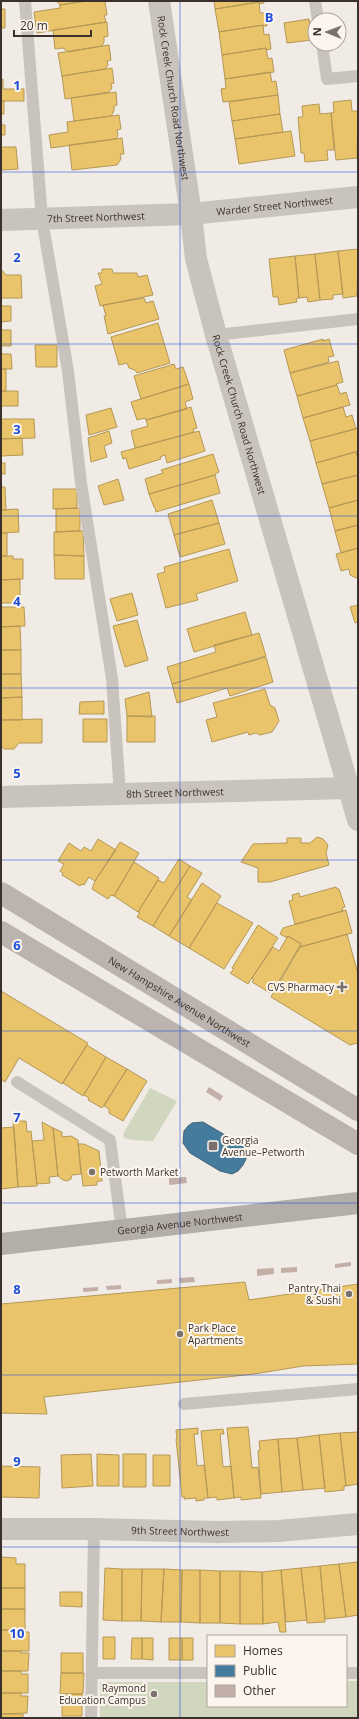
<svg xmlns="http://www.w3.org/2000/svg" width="359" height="1719" viewBox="0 0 359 1719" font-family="'Open Sans',sans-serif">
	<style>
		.green { fill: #d1d6bf }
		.homes { fill: #e9c46a; stroke: #b59857 }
		.public { fill: #457b9d; stroke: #42647b }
		.building { fill: #c3afa7 }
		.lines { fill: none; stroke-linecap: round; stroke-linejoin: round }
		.service { stroke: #c9c3be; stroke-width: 12 }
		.minor { stroke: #c9c3be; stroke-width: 22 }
		.tertiary { stroke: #c9c3be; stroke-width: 22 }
		.secondary { stroke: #bab3ae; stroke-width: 22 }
		.trunk { stroke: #b4aea8; stroke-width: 22 }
		.grid { fill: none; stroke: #1d4ed8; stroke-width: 1; stroke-opacity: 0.55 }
		.poi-dot { fill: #7a716c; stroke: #fbf5ee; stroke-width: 1.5 }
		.labels { text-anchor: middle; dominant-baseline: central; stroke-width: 4; stroke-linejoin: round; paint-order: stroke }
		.street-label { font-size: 10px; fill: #3b302b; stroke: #fbf5ee }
		.poi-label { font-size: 10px; fill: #3b302b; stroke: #fbf5ee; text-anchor: end }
		.grid-label { font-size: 13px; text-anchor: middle; font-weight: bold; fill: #1d4ed8; stroke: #fbf5ee; stroke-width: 4; stroke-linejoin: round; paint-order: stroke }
	</style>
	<rect width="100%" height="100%" fill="#f0ebe5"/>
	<path class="green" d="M150 1088 177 1101 153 1141 133 1140 124 1138 123 1134Z
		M346 1681H358V1718H100V1682H208V1706H346Z"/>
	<path class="homes" d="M56 1H85L60 5Z
		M87 1H105L107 15H104L106 22 37 33 34 12 60 8V5Z
		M214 1H264V3L259 4V2L215 9Z
		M259 2 260 13H265L267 26H263V25L219 32 215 9Z
		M1 9H5V28H1Z
		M309 19 312 40 287 43 284 23Z
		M107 22 108 36 104 37V42L102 46 68 52 63 48 55 49 53 30Z
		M263 25 264 35 269 34 271 49 266 50V48L222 55 219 32Z
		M109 45 111 60 107 61 108 65 105 69 62 76 58 53Z
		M266 48 268 59 272 58 274 72 225 79 222 55Z
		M112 68 114 83 111 84 112 88 109 92 65 99 62 76Z
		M270 72 272 82 276 81 278 95 223 102 221 89 226 88 225 79Z
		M1 79H3V89H24V101H1Z
		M116 92 117 105 114 106V111L111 116 74 121 71 98Z
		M278 95 280 114 232 121 229 102Z
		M351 100 352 111H358L357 158 336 160 331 113 334 112 333 102Z
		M1 101H4V114H1Z
		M319 104 320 114 331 113 334 150H327L328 160 305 162 304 153H301L298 117H303L302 106Z
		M280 114 283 132 235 139 232 121Z
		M119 115 121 129 117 130 118 135 116 139 51 148 49 135 68 132 67 122Z
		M1 125H5V135H1Z
		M291 131 295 156 239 164 235 139Z
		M122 138 124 154H120L121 159 117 165 72 170 69 145Z
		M1 147H16L18 169 1 170Z
		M358 249 357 296 343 298 338 251Z
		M338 251 343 294 333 295V299L320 300 315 254Z
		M315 254 320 300 308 302 307 297 299 298 295 256Z
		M295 256 299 298 296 299 297 302 279 305 278 297H273L269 259Z
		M1 269 6 275H21L22 298H1Z
		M102 269H112L113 273H137L138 277 147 275 153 295 100 306 95 286 102 284 98 273H102Z
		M144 298 146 303 153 301 159 319 108 334 104 316H106L103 305Z
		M1 306H11V321L1 322Z
		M158 323 170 363 137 373 135 370 129 368 127 363 119 365 111 337Z
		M1 330H11V346H1Z
		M323 339V341L329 339 334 356 328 357 329 362 290 373 284 350Z
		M35 345H57V367H36Z
		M1 354H11L12 369H1Z
		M338 361 343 382 336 384 337 385 297 396 290 373Z
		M174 364 176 369 183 367 189 384 141 399 134 376Z
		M1 369H6V391H1Z
		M189 384 193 399 185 402 187 409 146 420 145 418 137 420 131 402Z
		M337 385 340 394 346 392 350 405 303 418 297 396Z
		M1 391H18V406H1Z
		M191 407 197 428 193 429 194 432 135 448 131 431 148 426 146 420Z
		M343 407 346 417 352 415 356 429 310 441 303 418Z
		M111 408 117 427 89 435 86 415Z
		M1 419H34L35 438 1 439Z
		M358 428V451L316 463 310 441Z
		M109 431 112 443 104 446 107 457 91 462 88 438Z
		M199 431 205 451 167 463 165 455 160 457 161 459 129 469 126 458 123 459 121 452Z
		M22 438 23 455 1 456V439Z
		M356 452 358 459V475L322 484 316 463Z
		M213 454 219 472 215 474V475L149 494 145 479 163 473 161 470Z
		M1 463H5V474H1Z
		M215 475 220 493 156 512 155 507H154L149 494Z
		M358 475V500L329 508 322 484Z
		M118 479 124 500 104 505 98 486Z
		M1 487H5L6 510H1Z
		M53 489H77V508L53 509Z
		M212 500 219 523 174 535 168 514Z
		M358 500V525L335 531 329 508Z
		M80 508V531L56 532V509Z
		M18 509 19 532 1 533V510Z
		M219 523 225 544 180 557 174 535Z
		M358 525V548L341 553 335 531Z
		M73 531H83L84 556 54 555V532Z
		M1 533H7V556H1Z
		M358 548V577L356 578 350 575 349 569 341 571 336 554Z
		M229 549 238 581 196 594 198 600 166 608 157 574 165 572 164 567Z
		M54 555 84 556V579H55Z
		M1 556H13V559H23V579L1 580Z
		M20 579V603H1V580Z
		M132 593 138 615 117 621 110 599Z
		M358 605V622L355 623 350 607Z
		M1 607H24L25 626 1 627Z
		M245 612 252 635 194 652 187 629Z
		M137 620 148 660 125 667 113 626Z
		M20 626 21 650H1V627Z
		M259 633 266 656 172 684 167 667 216 652 214 645Z
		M1 650H21V674H1Z
		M266 657 273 682 230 696 227 688 177 703 172 684Z
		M1 674H21L22 697 1 698Z
		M265 689 270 705 275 708 279 721 272 732 260 735 256 733 249 735 248 732 212 742 206 720 217 717 213 703Z
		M149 692 152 717 127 716 125 699Z
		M22 697V720H1V698Z
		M104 701V714H79L80 702Z
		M127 716H155V742H127Z
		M42 719V743H19L14 749H4L1 746V720Z
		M83 719H107V742H83Z
		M317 837 323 839 328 845 326 853 329 865 270 882H258V868L241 862 253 844 287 843V838H301V843H310Z
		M98 839 116 850 95 881 89 877 84 885 82 884 80 886 62 875 63 873 60 871 64 864 58 861 69 843 81 851 84 847 91 851Z
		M120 842 139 853 114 896 111 895 108 899 92 889 95 881Z
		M179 859 190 866 153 926 137 917 140 912H138L158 880 164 883Z
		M134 862 159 878 138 912 114 896Z
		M190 866 202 873 187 897 192 900 169 936 153 926Z
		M202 883 221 896 189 948 169 936Z
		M336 887 337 889H339L345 907 342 908 343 911 295 924 289 901 293 900 292 895 299 893 300 897Z
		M217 903 253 923 224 969 189 948Z
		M346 910 352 933 300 947 301 944 288 936 287 938 280 934 283 928Z
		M258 925 278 938 248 984 230 973 234 969 232 968Z
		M347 934 358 974V1045L357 1043 350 1045 271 997 300 947Z
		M288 936 301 944 273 991 272 990 270 993 252 982 254 980 252 978 273 947 279 951Z
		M1 991 88 1043 62 1084 19 1058 5 1082 1 1079Z
		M87 1045 106 1057 83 1096 63 1083Z
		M106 1057 127 1069 102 1108 88 1100 89 1098 84 1095Z
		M127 1069 147 1081 123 1121 109 1113V1109L104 1106Z
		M13 1121H26L27 1132 31 1131 37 1186 18 1187Z
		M42 1122 53 1128 58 1176 49 1177 50 1183 37 1184 32 1141 44 1140Z
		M14 1127 18 1187 1 1189V1128Z
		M53 1128 62 1132V1137L71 1136 78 1140 81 1174 72 1175 71 1179 67 1181 63 1180 58 1176Z
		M78 1144H84L99 1151 102 1181H97V1185L83 1186Z
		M245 1282 249 1300 358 1284V1364L303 1366 254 1374 44 1397 47 1414 1 1413V1304Z
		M248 1427 252 1468 258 1467 261 1498 241 1500V1497L234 1498 227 1428Z
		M198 1428V1434H194L197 1466 204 1465 208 1498H204V1500L196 1501V1498L184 1499 185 1497H182L176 1439H177L176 1430Z
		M223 1429 224 1434H220L223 1467 231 1466 234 1498 217 1500V1497L208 1498 201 1431Z
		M358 1432V1484L346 1486 340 1433Z
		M340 1433 346 1486H344V1490L325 1492 319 1435Z
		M319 1435 325 1488 303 1490 297 1438Z
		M297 1438 303 1490 282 1492 278 1439Z
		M278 1439 282 1492 261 1494 258 1451 260 1450 259 1441Z
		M91 1454 93 1486 62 1488 61 1455Z
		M97 1454 119 1455V1486H97Z
		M123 1454H146V1487H123Z
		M153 1455H170V1486H153Z
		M1 1460V1466L40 1467 39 1498 1 1497Z
		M1 1557 16 1558V1564H25V1588H1Z
		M358 1562V1615L346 1617 339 1564Z
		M339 1564 346 1617 325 1619 320 1566Z
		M320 1566 325 1622 307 1623 301 1568Z
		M105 1568 122 1569V1621L103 1620Z
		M301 1568 307 1620 286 1622 281 1570Z
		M122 1569H142L141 1621H122Z
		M142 1569H164L161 1622 141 1621Z
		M164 1569 182 1570 181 1622H161Z
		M182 1570H200V1623L181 1622Z
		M200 1570 220 1571V1623H200Z
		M281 1570 286 1632H280L278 1622 263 1624 262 1572Z
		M220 1571H240V1624L220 1623Z
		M240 1571 262 1572 263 1624H240Z
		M1 1588H25V1609H1Z
		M60 1592H82V1607L60 1606Z
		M1 1609H25V1630H1Z
		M1 1630H25V1632H29V1651H1Z
		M103 1637H115V1659H103Z
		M132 1638H142V1659H131Z
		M142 1638H153V1660L142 1659Z
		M169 1638H182V1660H169Z
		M182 1638H193V1660H182Z
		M1 1651H21V1653H29L28 1671H1Z
		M61 1653H83V1673H61Z
		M1 1671H21V1674H28V1693H1Z
		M61 1673H84L83 1694H60Z
		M1 1693H21V1696H28L27 1713 1 1714Z
		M62 1694H82V1716H62Z
		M1 1714H23V1718H1Z"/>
	<path class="public" d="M203 1122 242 1145 245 1151 246 1159 243 1165 238 1171 232 1174 220 1171 190 1153 183 1143 184 1131 188 1126 192 1123Z"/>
	<path class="building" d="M209 1087 223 1096 220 1101 206 1092Z
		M186 1177 187 1183 169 1185V1178Z
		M351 1262V1266L335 1268V1264Z
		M297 1267V1272L281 1273V1268Z
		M274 1268V1274L257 1276V1269Z
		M194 1277 195 1282 180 1283 179 1278Z
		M172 1279V1283L157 1284V1280Z
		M121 1285V1289L107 1290 106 1286Z
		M98 1287V1291L83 1292V1288Z"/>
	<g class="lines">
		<path class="service" d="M25 1 42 219 68 371 81 483 112 679 120 794
			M315 1 318 20
			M322 44 327 79 358 76
			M216 335 358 319
			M17 1082 110 1140 122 1230
			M184 1404 358 1389
			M93 1673H208
			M346 1673H358
			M91 1718 94 1529"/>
		<g class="minor">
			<path id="s1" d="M1 797 348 788"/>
			<path id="s2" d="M1 1529H94L218 1532 278 1531 358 1524"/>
		</g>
		<g class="tertiary">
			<path id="s3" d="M159 1 191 214 196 259 216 335 358 820"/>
			<path id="s4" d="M1 220 191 214 358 197"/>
		</g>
		<g class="secondary">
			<path id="s5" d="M1 893 358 1110"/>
			<path d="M1 932 358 1144"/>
		</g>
		<path class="trunk" id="s6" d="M1 1244 358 1203"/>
	</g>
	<path class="grid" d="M180 1V1718M1 172H358M1 344H358M1 516H358M1 688H358M1 860H358M1 1031H358M1 1203H358M1 1375H358M1 1547H358"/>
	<g class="poi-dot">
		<path d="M340 981h4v4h4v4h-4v4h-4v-4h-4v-4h4z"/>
		<rect x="208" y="1141" width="10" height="10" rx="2"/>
		<circle cx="92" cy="1172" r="4"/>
		<circle cx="349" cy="1294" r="4"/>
		<circle cx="180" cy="1334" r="4"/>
		<circle cx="154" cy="1694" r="4"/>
	</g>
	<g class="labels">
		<g class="street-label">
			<text stroke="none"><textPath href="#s3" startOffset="98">Rock Creek Church Road Northwest</textPath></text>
			<text stroke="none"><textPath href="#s4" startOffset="274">Warder Street Northwest</textPath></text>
			<text stroke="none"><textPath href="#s4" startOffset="95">7th Street Northwest</textPath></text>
			<text stroke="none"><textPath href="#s3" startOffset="422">Rock Creek Church Road Northwest</textPath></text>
			<text stroke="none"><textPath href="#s1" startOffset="174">8th Street Northwest</textPath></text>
			<text stroke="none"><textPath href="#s5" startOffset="209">New Hampshire Avenue Northwest</textPath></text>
			<text stroke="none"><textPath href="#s6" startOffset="180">Georgia Avenue Northwest</textPath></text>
			<text stroke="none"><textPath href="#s2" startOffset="179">9th Street Northwest</textPath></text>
		</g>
		<g class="poi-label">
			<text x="334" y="987">CVS Pharmacy</text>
			<text x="222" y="1140" text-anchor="start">Georgia<tspan x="222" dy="12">Avenue–Petworth</tspan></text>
			<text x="100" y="1172" text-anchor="start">Petworth Market</text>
			<text x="341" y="1288">Pantry Thai<tspan x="341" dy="12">&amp; Sushi</tspan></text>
			<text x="188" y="1328" text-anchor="start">Park Place<tspan x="188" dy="12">Apartments</tspan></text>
			<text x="146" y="1688">Raymond<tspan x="146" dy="12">Education Campus</tspan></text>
		</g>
	</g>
	<g class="grid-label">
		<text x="269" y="22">B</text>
		<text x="17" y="90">1</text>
		<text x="17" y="262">2</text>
		<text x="17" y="434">3</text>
		<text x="17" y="606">4</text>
		<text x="17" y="778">5</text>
		<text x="17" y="950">6</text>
		<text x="17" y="1122">7</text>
		<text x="17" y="1294">8</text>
		<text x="17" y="1466">9</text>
		<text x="17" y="1638">10</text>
	</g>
	<rect width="359" height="1719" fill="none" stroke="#3b302b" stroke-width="4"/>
	<rect x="207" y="1635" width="140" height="72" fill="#fbf5ee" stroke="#aea6a0"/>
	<rect x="215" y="1645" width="20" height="12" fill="#e9c46a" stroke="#aea6a0"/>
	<text x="243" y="1655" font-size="12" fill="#3b302b">Homes</text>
	<rect x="215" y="1665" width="20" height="12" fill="#457b9d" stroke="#aea6a0"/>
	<text x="243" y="1675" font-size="12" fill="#3b302b">Public</text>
	<rect x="215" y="1685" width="20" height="12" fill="#c3afa7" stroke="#aea6a0"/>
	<text x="243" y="1695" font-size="12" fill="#3b302b">Other</text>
	<g transform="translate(327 32) rotate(271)"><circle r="19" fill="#fbf5ee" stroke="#aea6a0"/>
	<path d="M0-3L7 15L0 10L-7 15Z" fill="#7a716c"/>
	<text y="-6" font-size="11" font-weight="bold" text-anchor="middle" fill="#3b302b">N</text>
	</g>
	<path d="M14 30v6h77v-6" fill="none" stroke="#3b302b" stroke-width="2"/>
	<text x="20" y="30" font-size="12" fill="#3b302b" stroke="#fbf5ee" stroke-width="3" paint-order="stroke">20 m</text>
</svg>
